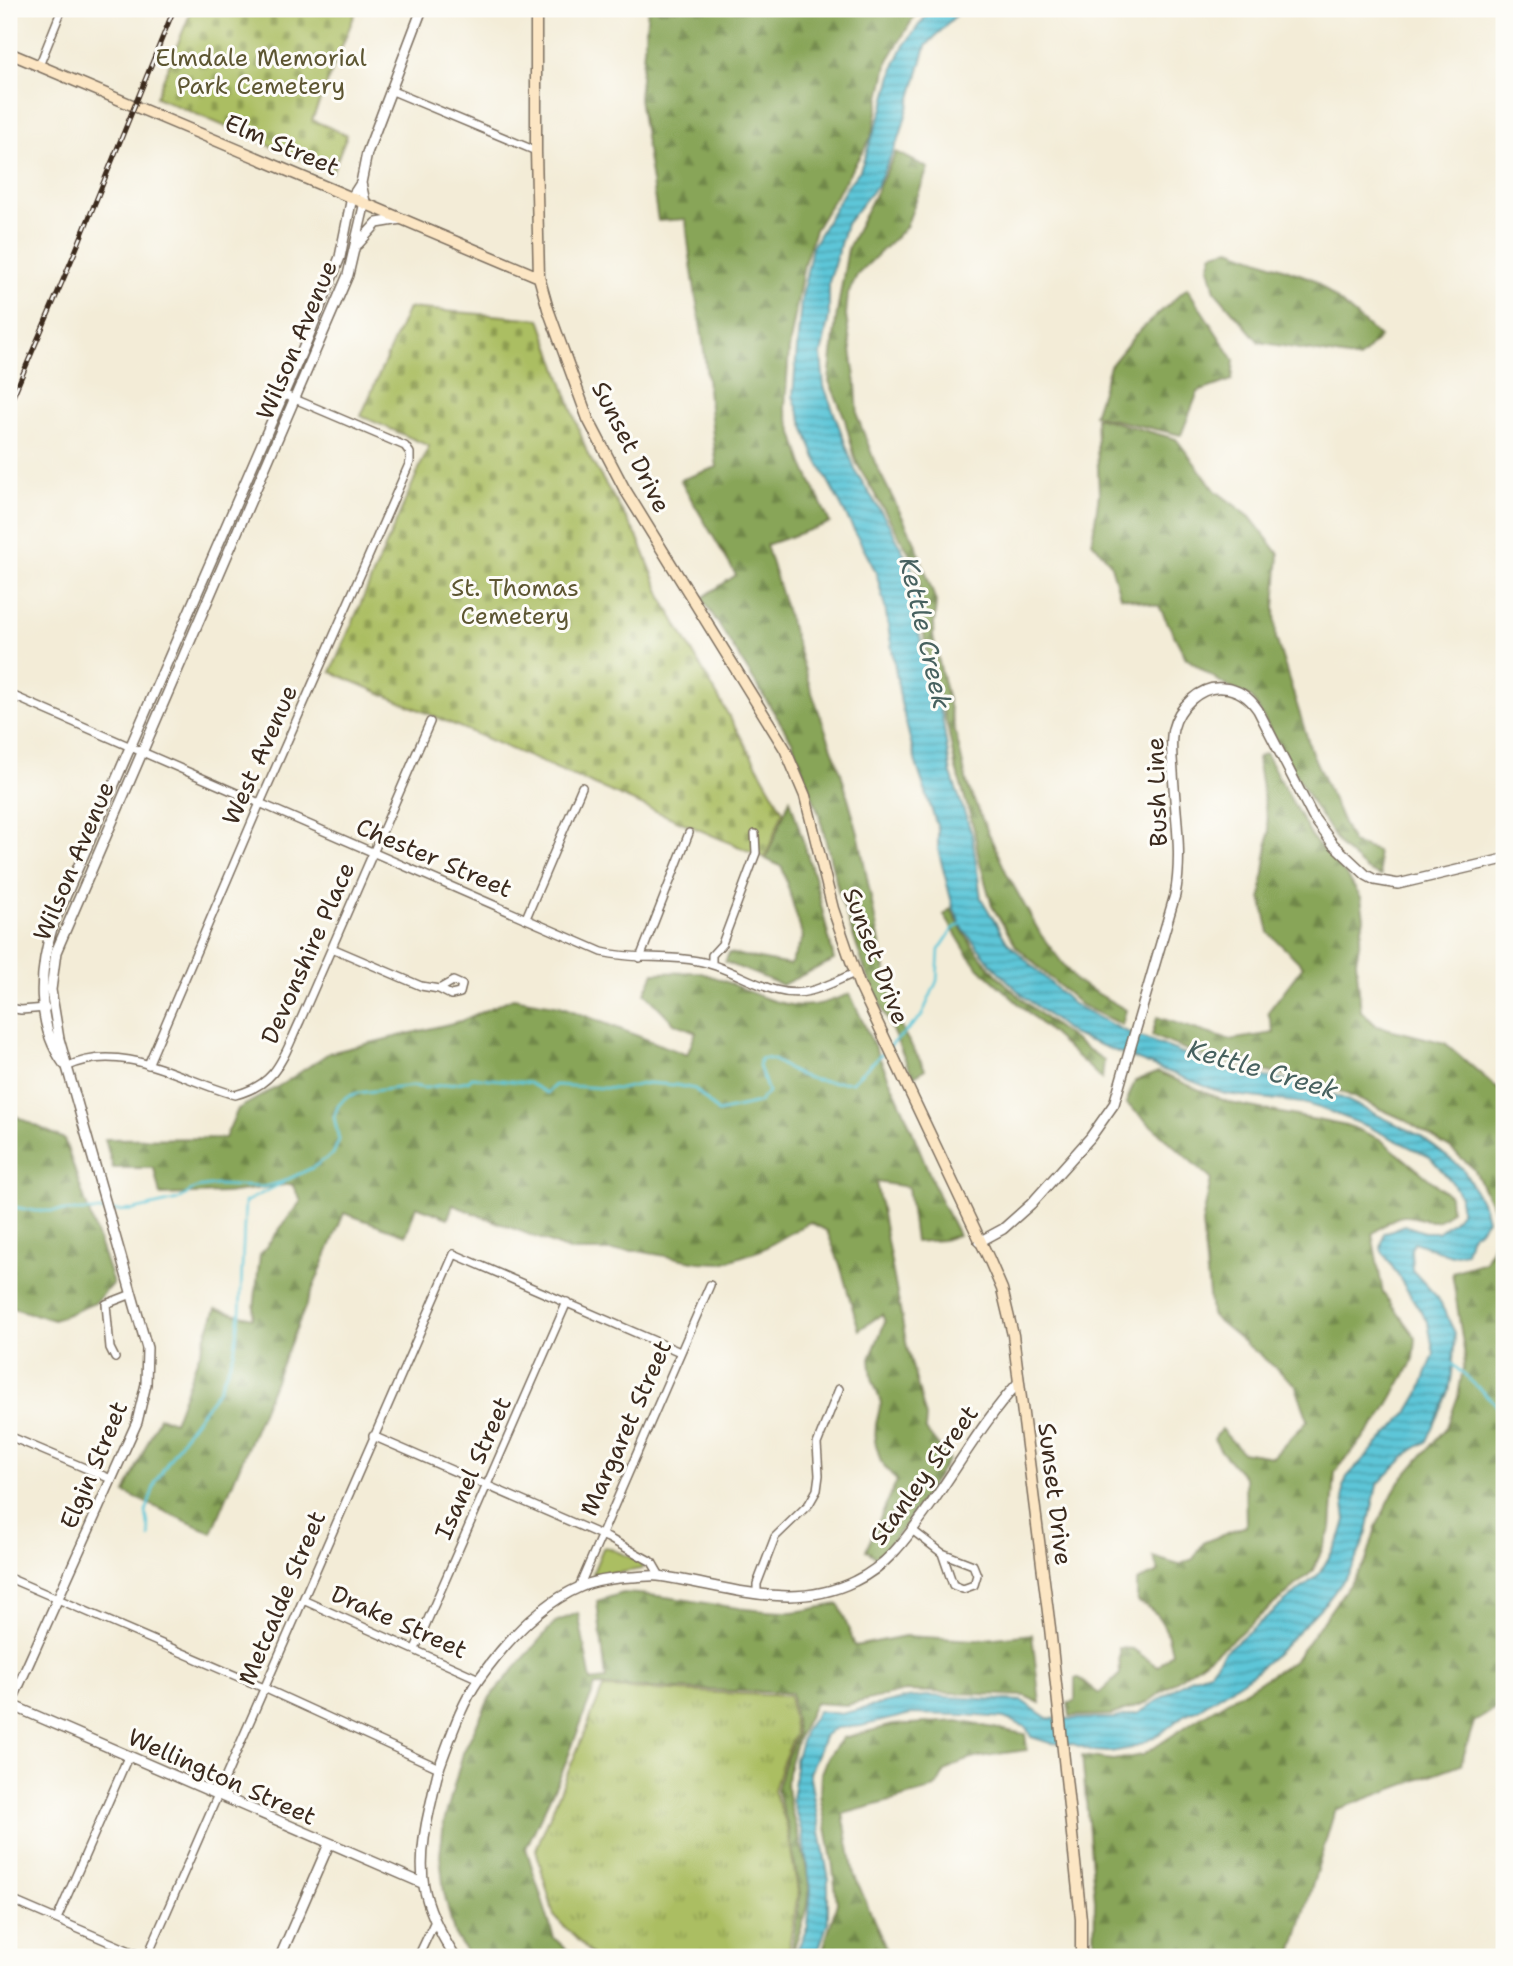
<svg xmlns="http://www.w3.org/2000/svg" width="1513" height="1966" viewBox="0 0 1513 1966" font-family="'Shantell Sans',sans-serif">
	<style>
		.green { fill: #abbe62; stroke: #737440; stroke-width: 2 }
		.forest { fill: url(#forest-firs); stroke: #62683b; stroke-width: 2 }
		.cemetery { fill: url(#cemetery-stones); stroke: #737440; stroke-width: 2 }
		.park { fill: url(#park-tufts); stroke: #737440; stroke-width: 2 }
		.water { fill: url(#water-rules); stroke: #4c787b; stroke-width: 2 }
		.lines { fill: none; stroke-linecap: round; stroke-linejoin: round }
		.stream { stroke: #5dc6d8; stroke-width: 2.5 }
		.minor-casing { stroke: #7b6e5f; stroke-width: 10 }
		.tertiary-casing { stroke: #7b6e5f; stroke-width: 12 }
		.secondary-casing { stroke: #7b6e5f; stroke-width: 13 }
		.minor { stroke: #fff; stroke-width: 7 }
		.tertiary { stroke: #fff; stroke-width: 9 }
		.secondary { stroke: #fce6c4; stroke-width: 10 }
		.rail-casing { stroke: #3b2a1e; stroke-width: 5 }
		.rail { stroke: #fdfcf7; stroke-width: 2.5; stroke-dasharray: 8; stroke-linecap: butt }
		.labels { text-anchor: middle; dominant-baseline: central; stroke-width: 6; stroke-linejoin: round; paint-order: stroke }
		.park-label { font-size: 24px; fill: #5d5632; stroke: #fdfcf7 }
		.street-label { font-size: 24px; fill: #3b2a1e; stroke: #fdfcf7 }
		.water-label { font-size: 26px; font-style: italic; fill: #47615f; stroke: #fdfcf7 }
	</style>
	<defs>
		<pattern id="forest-firs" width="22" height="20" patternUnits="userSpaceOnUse" patternTransform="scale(1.75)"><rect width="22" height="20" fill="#88a558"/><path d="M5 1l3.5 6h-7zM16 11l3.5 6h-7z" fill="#708748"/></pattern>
		<pattern id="cemetery-stones" width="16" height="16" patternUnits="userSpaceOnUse" patternTransform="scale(1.75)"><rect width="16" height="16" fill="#abbe62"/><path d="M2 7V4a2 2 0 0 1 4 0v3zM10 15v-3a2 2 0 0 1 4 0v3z" fill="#8c9b50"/></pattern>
		<pattern id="park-tufts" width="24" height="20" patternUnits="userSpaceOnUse" patternTransform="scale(1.75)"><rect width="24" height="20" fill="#abbe62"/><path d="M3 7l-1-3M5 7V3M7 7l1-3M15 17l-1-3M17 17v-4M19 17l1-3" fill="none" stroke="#8c9b50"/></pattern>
		<pattern id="water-rules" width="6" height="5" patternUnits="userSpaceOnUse" patternTransform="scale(1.75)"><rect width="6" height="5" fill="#5dc6d8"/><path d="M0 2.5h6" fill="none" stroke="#4ea1af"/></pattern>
	</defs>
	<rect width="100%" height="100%" fill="#fdfcf7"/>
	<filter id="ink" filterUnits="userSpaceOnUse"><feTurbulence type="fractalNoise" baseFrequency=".0143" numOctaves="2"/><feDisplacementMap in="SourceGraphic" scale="14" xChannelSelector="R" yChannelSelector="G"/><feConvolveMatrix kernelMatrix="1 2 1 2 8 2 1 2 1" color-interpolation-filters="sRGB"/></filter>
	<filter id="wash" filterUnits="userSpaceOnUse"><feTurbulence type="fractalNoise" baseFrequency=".00686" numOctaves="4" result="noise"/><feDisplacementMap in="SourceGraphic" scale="28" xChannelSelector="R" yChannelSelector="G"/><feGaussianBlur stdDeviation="1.57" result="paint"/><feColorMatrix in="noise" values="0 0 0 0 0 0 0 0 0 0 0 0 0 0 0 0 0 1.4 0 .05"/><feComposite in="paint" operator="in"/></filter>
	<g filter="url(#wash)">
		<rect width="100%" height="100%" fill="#f3ecd7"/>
		<path class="green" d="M606 1547 642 1562V1569L595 1577 593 1572 603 1548Z"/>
		<path class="forest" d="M648 9H919L888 60 872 136 815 230 804 264 789 349 785 408 803 464 830 523 766 545 811 690 841 773 859 837 888 985 901 1028 925 1069 913 1077 865 970 840 897 819 814 792 741 702 598 736 575 680 480 717 467C711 425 708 384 703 342 697 301 689 260 686 219L658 221 639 98Z
			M896 152 928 168 906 227 857 275 848 294 846 315 856 384 858 418 876 465 914 540 936 602 933 636 968 787 987 830 1007 874 1041 935 1076 981 1126 1010 1122 1025 1081 1005 1047 975 1016 946 992 906 979 859 974 829 955 765 948 729 925 645 918 568 856 462 844 416 829 381 836 319 848 248Z
			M1230 249 1313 279 1380 337 1359 359 1259 342 1215 291 1209 267 1213 253Z
			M1187 288 1234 360 1232 380 1198 392 1181 435 1094 415 1110 366 1136 334Z
			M1096 417 1176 439 1216 491 1250 517 1279 554 1275 607 1276 638 1312 753 1352 843 1377 851 1381 876 1367 870 1341 847 1314 806 1252 698 1226 686 1186 658 1159 606 1120 596 1110 562 1092 542 1099 494Z
			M1265 753 1313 839 1348 877 1361 898 1364 918 1356 961 1361 1011 1377 1026 1445 1043 1504 1094V1704L1474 1722 1461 1764 1335 1810 1291 1957H1094L1095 1900 1082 1756 1113 1760 1143 1755 1197 1719 1294 1661 1366 1561 1376 1527 1397 1485 1447 1427 1458 1396 1465 1357 1452 1272 1485 1262 1501 1224 1474 1169 1451 1149 1405 1120 1313 1079 1272 1073 1207 1058 1152 1036 1157 1017 1229 1040 1274 1033 1268 1012 1303 966 1269 933 1261 897 1269 831 1257 758Z
			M790 799 816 883 834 960 782 985 725 962 729 953 790 965 803 938 782 867 766 859Z
			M951 908C977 971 1048 1024 1104 1060L1102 1079 979 968 967 953 944 915Z
			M698 972C735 981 774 1011 813 1005 825 1004 838 998 850 994L904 1111 938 1195 958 1235 943 1240 915 1242 908 1187 876 1182 907 1347 926 1417 925 1429 949 1459 902 1529 877 1558 866 1550 897 1481 881 1462 875 1441 876 1424 881 1403 872 1378 870 1359 885 1322 882 1314 859 1330 840 1265 827 1231 810 1222 761 1250 722 1263 699 1262 638 1251H571L453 1205 448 1218 416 1206 406 1235 344 1213 212 1533 125 1493 159 1417 174 1422 216 1309 253 1318 260 1255 301 1201 292 1184 226 1193 160 1195 154 1168H113L105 1139 225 1138 238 1109 284 1083 329 1053 461 1021 513 998 560 1006 687 1055 696 1032 674 1023 645 993 654 973Z
			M1158 1072 1230 1103 1352 1127 1380 1139 1450 1196 1451 1210C1435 1230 1426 1217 1406 1216 1394 1215 1381 1228 1372 1234L1383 1293 1416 1338 1414 1359 1381 1417 1335 1472 1331 1528 1313 1571 1227 1644 1148 1702 1111 1715 1070 1716 1068 1703 1075 1702V1678H1079L1099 1694 1120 1674 1119 1648 1133 1649 1158 1667 1172 1653C1168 1631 1160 1609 1137 1602V1581L1159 1572 1153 1557 1179 1565 1193 1559 1204 1542 1246 1526 1245 1478 1221 1451 1214 1439 1221 1429 1242 1452 1273 1457 1308 1420 1295 1384 1211 1315 1202 1223 1211 1179 1126 1103 1135 1081Z
			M9 1113 64 1139 113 1283 95 1303 54 1320 9 1307Z
			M623 1593C679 1595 734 1612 791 1612 806 1611 823 1606 839 1604L855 1646 905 1636 976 1640 1032 1634 1040 1703 1025 1696 905 1691 847 1705 815 1703C801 1731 781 1768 789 1800 795 1829 808 1860 809 1890 810 1912 797 1936 791 1957H787L792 1946 800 1893 788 1826 777 1791 783 1767 797 1734 791 1693 595 1686 563 1770 526 1848 554 1938 575 1957H469L454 1933 444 1892 440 1855 444 1822 463 1753 490 1697 555 1622 578 1613 591 1681 606 1679 597 1601Z
			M958 1721 1025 1734 1027 1750C1006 1753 961 1756 945 1772 936 1782 943 1784 927 1791L843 1814 854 1874 887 1951 885 1957H821L837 1903 832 1860 820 1795 821 1773 827 1758 843 1738 893 1725Z"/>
		<path class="cemetery" d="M192 9H357L312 120 347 135 332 172 156 97Z
			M408 308 540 319 588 455 638 538 664 602 783 811 765 858 331 672 429 446 361 416Z"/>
		<path class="park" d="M603 1688 789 1696 795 1734 781 1766 774 1791 787 1827 798 1893 789 1946 784 1957H594L554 1916 536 1849Z"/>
		<path class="water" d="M931 9H962L926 46 900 136 889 160 877 185 846 224 829 282V317L821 355 824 386 856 472 890 526 913 571 917 590 918 627 927 671 942 716 951 774 972 834 981 898 1007 942 1073 1004 1122 1030 1193 1057 1256 1076 1303 1082 1344 1099 1419 1135 1463 1169 1484 1207 1487 1220 1480 1229 1471 1235 1466 1252 1451 1255 1414 1242 1411 1249 1412 1270 1438 1298 1455 1333 1452 1375 1449 1392 1427 1441 1411 1451 1377 1485 1367 1532 1359 1553 1348 1574 1328 1600 1283 1647 1254 1673 1198 1709 1184 1715 1164 1731 1145 1742 1132 1748 1110 1752 1094 1751 1073 1744 1050 1743 1031 1737 1026 1727 1004 1718 966 1715 911 1714 861 1726 836 1728 825 1735 809 1773 828 1874V1922L816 1957H794L808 1926 811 1890 802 1833 792 1799 795 1780V1760L805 1730 818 1711 841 1714 907 1698 927 1696 1022 1701 1047 1718 1061 1719 1114 1718 1139 1713 1191 1678 1209 1672 1225 1651 1319 1574 1341 1537 1346 1520 1343 1496V1487L1347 1477 1409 1411 1419 1394 1434 1354 1428 1323 1381 1249 1384 1233 1405 1225 1424 1232H1438L1453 1221 1460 1212V1196L1452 1182 1430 1157 1369 1127 1326 1110 1303 1103 1225 1094 1072 1034 1022 995 992 965 963 929 953 907 938 849V829L916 763 901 703 885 607 876 572 814 454 793 396 801 301 812 247 848 185 860 170 885 102 895 64 903 47Z"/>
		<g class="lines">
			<path class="stream" d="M9 1206 35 1211H105
				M112 1211 134 1210 178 1200 196 1188 217 1185 263 1187 282 1182 312 1168 333 1154 339 1140 334 1117 338 1106 346 1097 358 1093 413 1086 424 1088 468 1081 472 1077 529 1083 547 1093 555 1085 620 1089 647 1083 676 1085 695 1089 718 1112 758 1103 768 1092 759 1066 760 1059C772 1055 784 1068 795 1073 811 1081 834 1083 852 1082L921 1017 937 981 939 950 953 929 964 922
				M1452 1364 1495 1403 1504 1419
				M150 1537 146 1512 156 1481 186 1433 219 1389 234 1353 240 1313 245 1202 283 1183"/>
		</g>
	</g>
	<g filter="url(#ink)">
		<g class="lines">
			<g class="minor-casing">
				<path id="minor" d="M39 66 62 9
					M390 90 536 151
					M9 694 602 952C634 960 666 955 698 961 735 967 771 1001 810 991 826 987 840 979 855 973
					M526 918 582 787
					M332 948 421 986 439 989 451 995 460 993 462 985 453 981 439 989
					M640 958 689 833
					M712 964V955L722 944 756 853 755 834
					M9 1008 21 1010 46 1008
					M148 1065 257 810 410 462V453L405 446 283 394
					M66 1067C122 1040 181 1080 235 1095 278 1084 283 1057 300 1021L430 722
					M115 1358 110 1348 106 1304 132 1294
					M9 1436 111 1479
					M373 1436 608 1538 652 1562 660 1576
					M912 1530 942 1553 953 1585 963 1589 974 1585 977 1575 973 1565 942 1553
					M9 1578 264 1688 439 1768
					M579 1587 710 1285
					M757 1594V1584L775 1537 809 1504 817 1490 819 1475 817 1444 839 1389
					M303 1600 479 1679
					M415 1649 567 1302
					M9 1899 144 1957
					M57 1919 128 1757
					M147 1957 454 1254 680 1352
					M418 1957 434 1923"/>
			</g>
			<g class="tertiary-casing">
				<path id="tertiary" d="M358 244 377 223 401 219
					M64 1064C35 1024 39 969 53 925L307 340 340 257 352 197 361 183
					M979 1242 1003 1229 1031 1204 1090 1138 1114 1104 1175 895C1183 854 1175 813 1173 772 1172 758 1170 743 1173 729 1178 708 1200 685 1223 688 1238 689 1250 698 1258 710L1313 817 1333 844 1366 875 1375 880 1398 884 1504 859
					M9 1704 422 1883
					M9 1707 137 1422 146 1384 147 1348 59 1039 51 990 56 952 348 275 365 202 361 183 367 153 422 9
					M280 1957 329 1844
					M455 1957C420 1902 415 1870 430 1807 434 1791 436 1775 442 1760 452 1733 462 1703 479 1679 504 1644 540 1604 580 1587 596 1580 615 1578 632 1577 641 1577 650 1575 658 1576 725 1585 791 1613 855 1581 889 1565 908 1536 929 1507 959 1465 984 1420 1019 1382"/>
			</g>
			<g class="secondary-casing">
				<path id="secondary" d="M536 9V151L539 277 548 309 588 419 624 488 785 749 805 796 833 909 859 984 989 1259 1002 1289 1013 1335 1050 1628 1081 1919V1957
					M9 53 539 277"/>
			</g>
			<use href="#minor" class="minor"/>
			<use href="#tertiary" class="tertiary"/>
			<use href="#secondary" class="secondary"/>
			<g class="rail-casing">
				<path id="rail" d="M9 406 75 252 174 9"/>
			</g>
			<use href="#rail" class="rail"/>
		</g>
	</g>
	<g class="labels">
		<g class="park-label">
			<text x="261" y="58">Elmdale Memorial<tspan x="261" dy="28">Park Cemetery</tspan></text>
			<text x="515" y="588">St. Thomas<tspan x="515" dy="28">Cemetery</tspan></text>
		</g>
		<g class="street-label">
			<text transform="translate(282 145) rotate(23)">Elm Street</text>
			<text transform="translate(297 340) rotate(-67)">Wilson Avenue</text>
			<text transform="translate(631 447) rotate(63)">Sunset Drive</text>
			<text transform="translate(260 755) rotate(-66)">West Avenue</text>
			<text transform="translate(1157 792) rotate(-92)">Bush Line</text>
			<text transform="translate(434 858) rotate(23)">Chester Street</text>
			<text transform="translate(74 861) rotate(-67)">Wilson Avenue</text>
			<text transform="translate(308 953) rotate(-66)">Devonshire Place</text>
			<text transform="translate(876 956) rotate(69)">Sunset Drive</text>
			<text transform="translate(626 1428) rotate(-66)">Margaret Street</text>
			<text transform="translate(94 1465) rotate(-67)">Elgin Street</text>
			<text transform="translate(473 1468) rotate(-66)">Isanel Street</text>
			<text transform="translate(924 1475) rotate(-54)">Stanley Street</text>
			<text transform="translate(1055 1494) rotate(83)">Sunset Drive</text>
			<text transform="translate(282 1598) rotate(-67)">Metcalde Street</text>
			<text transform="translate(399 1622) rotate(24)">Drake Street</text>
			<text transform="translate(222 1777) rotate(24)">Wellington Street</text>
		</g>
		<g class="water-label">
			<text transform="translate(926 633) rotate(77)">Kettle Creek</text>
			<text transform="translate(1263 1069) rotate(16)">Kettle Creek</text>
		</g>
	</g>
	<rect width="1513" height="1966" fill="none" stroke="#fdfcf7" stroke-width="35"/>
</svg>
